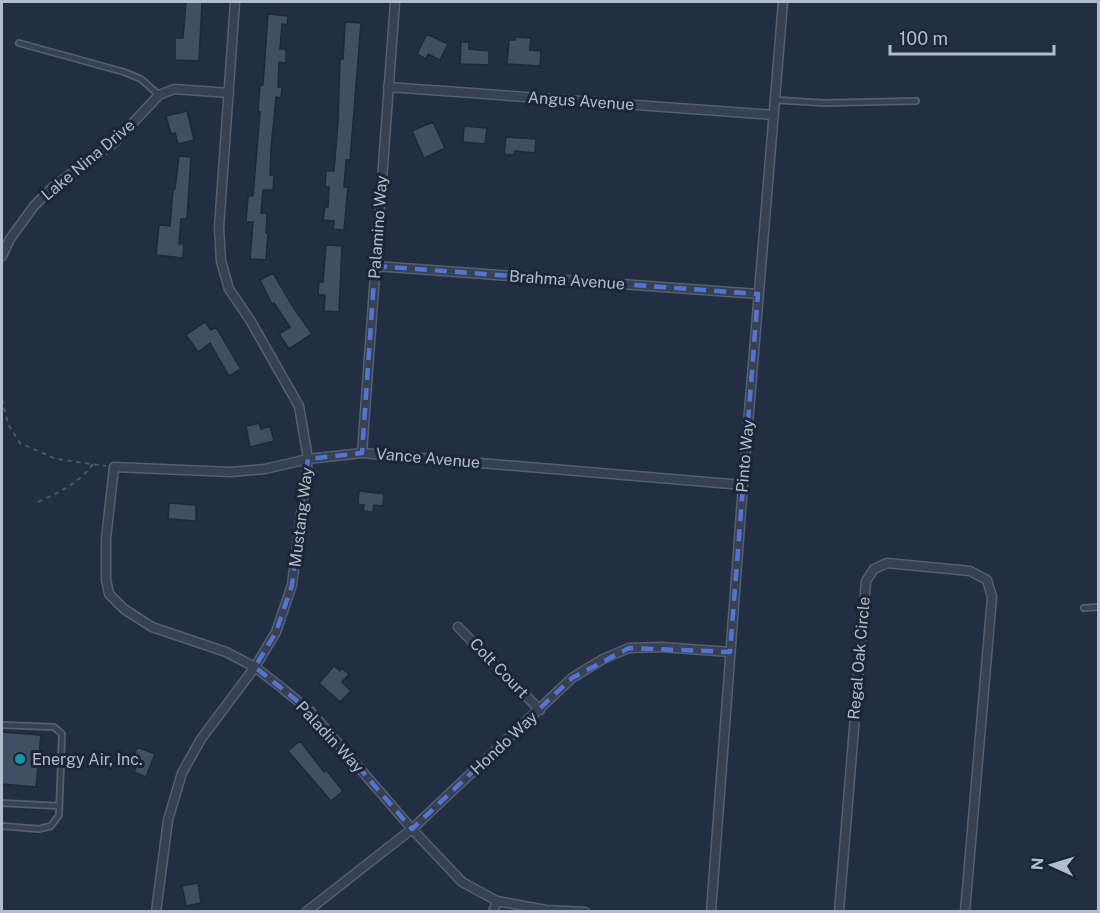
<svg xmlns="http://www.w3.org/2000/svg" width="1100" height="913" viewBox="0 0 1100 913" font-family="'Public Sans',sans-serif">
	<style>
		.building { fill: #414f64; stroke: #1e2838; stroke-width: 1.5 }
		.lines { fill: none; stroke-linecap: round; stroke-linejoin: round }
		.service-casing { stroke: #555f6f; stroke-width: 8 }
		.minor-casing { stroke: #555f6f; stroke-width: 11 }
		.path { stroke: #435c5f; stroke-width: 2; stroke-dasharray: 4.5 4.5; stroke-linecap: butt }
		.service { stroke: #374151; stroke-width: 4.5 }
		.minor { stroke: #374151; stroke-width: 8 }
		.marked { fill: none; stroke: #5274d4; stroke-width: 4.5; stroke-dasharray: 12 8; stroke-linejoin: round }
		.culture-dot { fill: #0f9aa8; stroke: #1c2636; stroke-width: 2 }
		.labels { text-anchor: middle; dominant-baseline: central; stroke-width: 6; stroke-linejoin: round; paint-order: stroke }
		.street-label { font-size: 16px; fill: #b3bccc; stroke: #1c2636 }
		.poi-label { font-size: 16px; fill: #b3bccc; stroke: #1c2636; text-anchor: start }
	</style>
	<rect width="100%" height="100%" fill="#222f42"/>
	<path class="building" d="M186 2H202L199 61 175 60V38H183Z
		M268 14 288 16 287 25 282 24 280 49H286V63L279 62 278 87H282L281 98 276 97 271 149 270 175H274L273 190H263L261 213H267L266 233H268L266 260 250 259 253 222H246L248 196H253L260 112 258 111 260 85H263Z
		M345 22 361 23 350 160H346L344 187H348L344 230 333 229 334 221 323 220 325 207H328L329 187H325L326 171H334L338 122 340 59H343Z
		M427 34 448 44 440 60 428 54 426 59 417 54Z
		M515 37 531 38 530 50 541 51 540 66 507 64 509 40H515Z
		M461 42H469V49L489 51V65L460 64Z
		M187 111 194 140 178 144 175 133 171 134 166 116Z
		M433 122 445 148 424 158 412 131Z
		M464 126 487 128 485 144 463 142Z
		M506 137 536 139 535 153 515 151 514 155 504 154Z
		M179 156 191 157 187 219H181L179 244H184L183 258 156 255 159 225 170 226 173 189H175Z
		M326 245 342 246 339 312 324 311 325 295H318L319 282H323Z
		M273 273 293 307 312 334 289 349 279 334 290 327 274 303 272 304 260 280Z
		M205 322 211 330 216 327 241 369 229 376 210 343 198 352 186 335Z
		M259 423 261 429 270 426 274 441 250 447 246 426Z
		M359 491 384 494 383 506 374 505 373 512 363 511 364 505 358 504Z
		M169 503 196 505V521L168 519Z
		M334 666 340 671 342 668 349 674 342 682 351 691 340 702 319 683Z
		M2 732 41 735 36 787 2 784Z
		M300 741 324 772 326 770 343 791 331 801 288 751Z
		M137 747 155 754 146 777 134 772 139 761 133 759Z
		M198 883 201 903 186 906 182 886Z"/>
	<g class="lines">
		<g class="service-casing">
			<path id="service" d="M19 43 124 72 141 79 159 95
				M775 100 824 103 916 101
				M1084 608 1098 607
				M2 725 54 727 62 734 59 815 51 826 39 829 2 826
				M2 803 59 806"/>
		</g>
		<g class="minor-casing">
			<path id="minor" d="M388 87 774 115
				M2 256 10 239 34 206 53 187 115 142 159 95 174 89 229 93
				M375 266 758 294
				M362 453 395 2
				M458 627 540 710
				M156 912 168 820 182 773 201 739 255 667 276 632 292 585 308 459 299 406 250 320 229 289 221 261 219 228 235 2
				M306 912 412 829 572 678 603 659 629 648 661 647 730 652
				M493 912 497 901
				M585 912 546 910 497 901 462 882 412 829 311 712 282 688 255 667 226 652 152 627 124 609 109 594 106 580V539L114 467 231 472 265 469 308 459 362 453 743 485
				M711 912 743 485 783 2
				M839 912 866 581 874 569 887 563 970 571 987 580 992 597 965 912"/>
		</g>
		<path class="path" d="M2 399 8 424 20 443 56 459 106 466
			M38 502C60 492 78 484 93 464"/>
		<use href="#service" class="service"/>
		<use href="#minor" class="minor"/>
	</g>
	<path class="marked" d="M375 266 758 294 730 652 629 648 572 678 412 829 311 712 255 667 276 632 292 585 308 459 362 453Z"/>
	<circle class="culture-dot" cx="20" cy="759" r="6"/>
	<g class="labels">
		<g class="street-label">
			<text transform="translate(581 101) rotate(4)">Angus Avenue</text>
			<text transform="translate(88 160) rotate(-40)">Lake Nina Drive</text>
			<text transform="translate(378 227) rotate(-86)">Palamino Way</text>
			<text transform="translate(567 280) rotate(4)">Brahma Avenue</text>
			<text transform="translate(745 456) rotate(-85)">Pinto Way</text>
			<text transform="translate(428 458) rotate(5)">Vance Avenue</text>
			<text transform="translate(301 517) rotate(-83)">Mustang Way</text>
			<text transform="translate(859 658) rotate(-85)">Regal Oak Circle</text>
			<text transform="translate(499 668) rotate(46)">Colt Court</text>
			<text transform="translate(330 737) rotate(47)">Paladin Way</text>
			<text transform="translate(504 743) rotate(-43)">Hondo Way</text>
		</g>
		<g class="poi-label">
			<text x="32" y="759">Energy Air, Inc.</text>
		</g>
	</g>
	<rect width="1100" height="913" fill="none" stroke="#b3bccc" stroke-width="6"/>
	<g transform="translate(1052 865) rotate(274)" stroke="#1c2636" stroke-width="4.5" paint-order="stroke">
	<path d="M0-4.5L10 22L0 15L-10 22Z" fill="#b3bccc"/>
	<text y="-9" font-size="16" font-weight="bold" text-anchor="middle" fill="#b3bccc">N</text>
	</g>
	<path d="M890 45v9h164v-9" fill="none" stroke="#b3bccc" stroke-width="3"/>
	<text x="899" y="45" font-size="18" fill="#b3bccc" stroke="#1c2636" stroke-width="4.5" paint-order="stroke">100 m</text>
</svg>
